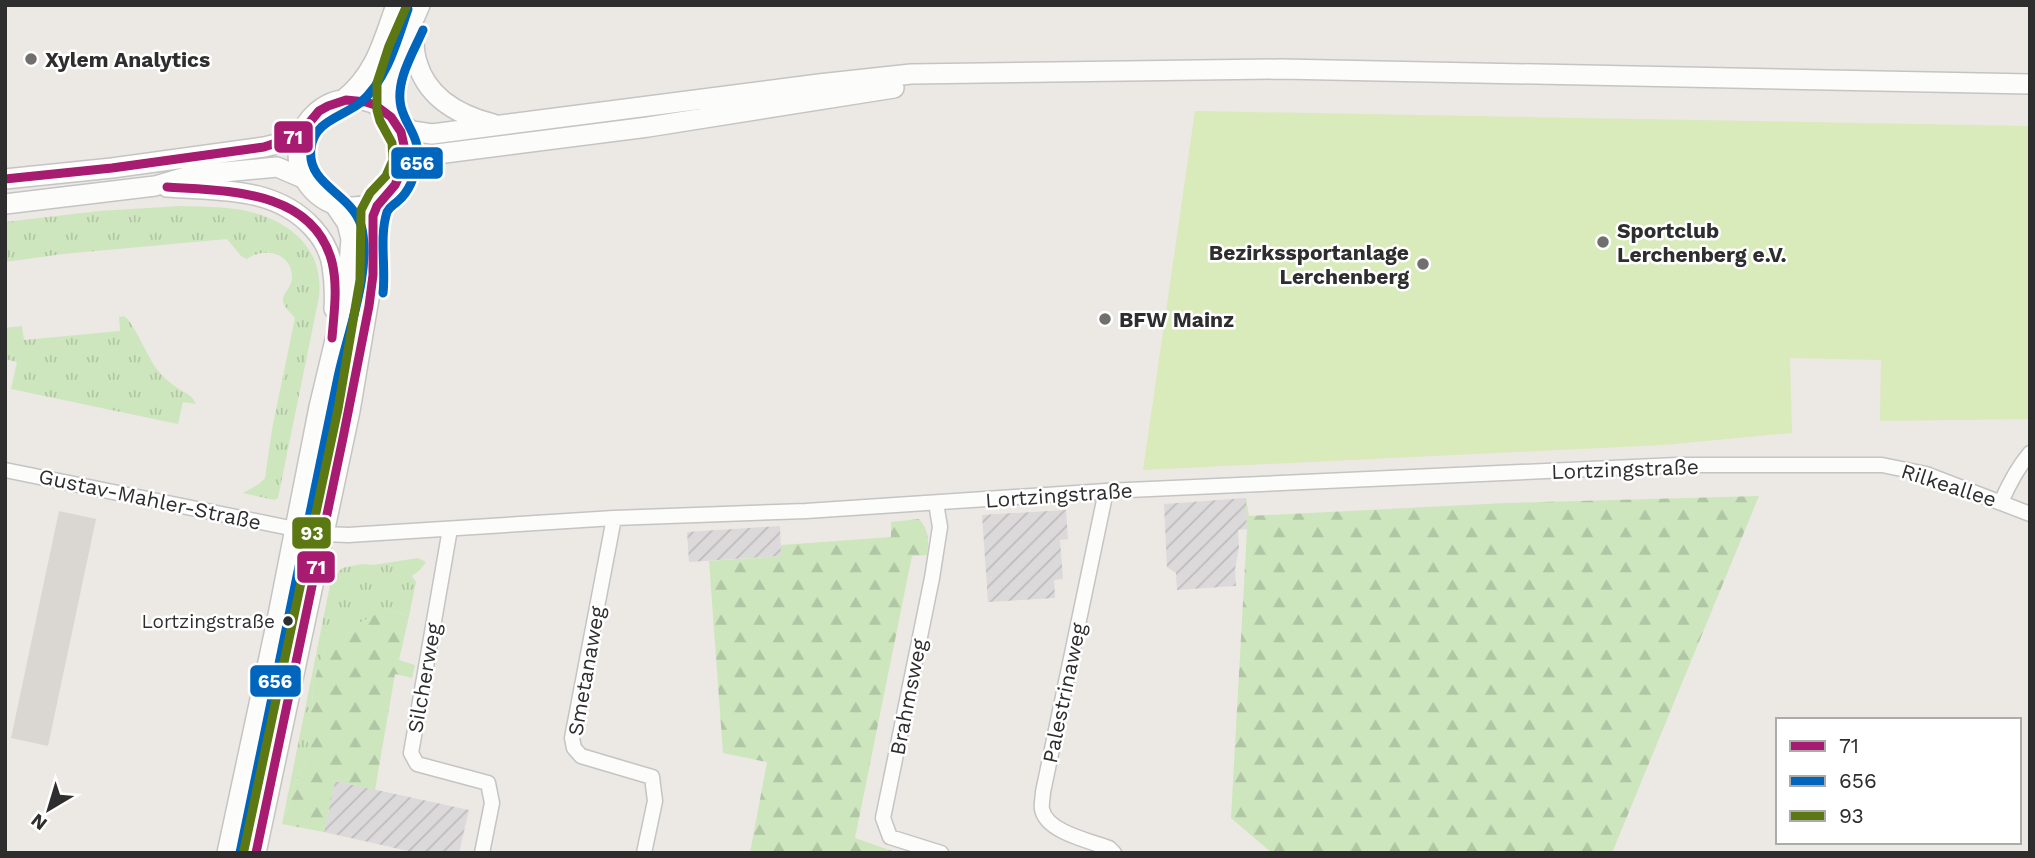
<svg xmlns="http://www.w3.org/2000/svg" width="2035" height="858" viewBox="0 0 2035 858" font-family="'Work Sans',sans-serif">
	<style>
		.industrial { fill: url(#industrial-furrows) }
		.grass { fill: url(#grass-tufts) }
		.forest { fill: url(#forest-firs) }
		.pitch { fill: #d9eabb }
		.plaza { fill: #dad6d2 }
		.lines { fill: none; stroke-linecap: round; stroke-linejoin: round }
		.street-casing { stroke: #c5c4c5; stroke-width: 17 }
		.secondary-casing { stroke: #c5c4c5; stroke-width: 22 }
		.street { stroke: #fcfcfb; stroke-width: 14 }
		.secondary { stroke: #fcfcfb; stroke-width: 19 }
		.bus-1-casing { stroke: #fff; stroke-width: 14 }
		.bus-2-casing { stroke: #fff; stroke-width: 14 }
		.bus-3-casing { stroke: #fff; stroke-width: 14 }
		.bus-1 { stroke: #a71b71; stroke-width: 9 }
		.bus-2 { stroke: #0065bd; stroke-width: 9 }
		.bus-3 { stroke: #5b7813; stroke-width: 9 }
		.poi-dot { fill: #706f6e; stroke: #fff; stroke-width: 2.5 }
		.bus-dot { fill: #2e2e2e; stroke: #fff; stroke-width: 2.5 }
		.labels { text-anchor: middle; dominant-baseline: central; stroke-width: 5; stroke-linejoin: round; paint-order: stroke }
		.bus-label { font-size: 19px; fill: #2e2e2e; stroke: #fff; text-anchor: end }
		.poi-label { font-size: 21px; font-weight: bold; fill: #2e2e2e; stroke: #fff; text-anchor: start }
		.street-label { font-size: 21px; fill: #2e2e2e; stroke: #fff }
		.line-badge { stroke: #fff; stroke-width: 2.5 }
		.badge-label { font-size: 19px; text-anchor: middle; font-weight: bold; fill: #fff }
	</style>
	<defs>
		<pattern id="industrial-furrows" width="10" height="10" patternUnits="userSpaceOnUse" patternTransform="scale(1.75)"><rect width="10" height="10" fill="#dcd9db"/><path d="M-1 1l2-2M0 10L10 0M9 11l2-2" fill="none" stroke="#bdbbbc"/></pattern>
		<pattern id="grass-tufts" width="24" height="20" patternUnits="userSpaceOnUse" patternTransform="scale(1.75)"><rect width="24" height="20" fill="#cee6be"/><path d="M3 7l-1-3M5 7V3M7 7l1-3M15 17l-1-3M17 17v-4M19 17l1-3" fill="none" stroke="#b1c6a4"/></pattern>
		<pattern id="forest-firs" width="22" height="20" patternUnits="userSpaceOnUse" patternTransform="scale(1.75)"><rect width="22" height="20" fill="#cee6be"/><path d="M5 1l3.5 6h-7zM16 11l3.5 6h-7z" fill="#b1c6a4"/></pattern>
	</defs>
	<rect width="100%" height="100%" fill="#ece8e4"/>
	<path class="industrial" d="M1246 498 1247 529 1238 530 1239 548 1235 569 1236 586 1177 590 1176 573 1167 567 1164 504Z
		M1066 510 1068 539 1060 540 1063 579 1054 580 1055 598 988 602 982 515Z
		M780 526 781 556 689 562 687 532Z
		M335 781 469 810 459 853H417L324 832Z"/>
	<path class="grass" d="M180 206C203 207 229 206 251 212 292 223 324 250 319 297L278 498 274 500 243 493 259 484 265 478 272 429 295 318C291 313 282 306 283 299 284 292 291 287 292 279 293 253 265 246 247 259L241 256 227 239 63 254 5 262V222L99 211Z
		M124 316C133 321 147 356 156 368 161 375 169 382 176 387 184 393 192 394 196 404L183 402 178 424 11 389 17 362 5 359V328L22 326 24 340 120 331 119 317Z
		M418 558 426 562 420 570 412 576 416 582 409 616 386 609 326 643 312 688 313 703 308 724V757L294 785 282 824 331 580 342 568 362 564 373 565Z
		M289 581 306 585 302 591 248 853H235Z"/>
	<path class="forest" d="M1759 496 1612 853H1272L1231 818 1247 529 1246 498 1249 516 1506 503Z
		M919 519C929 530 929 541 927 555L912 556 855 838 898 853H750L767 762 723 753 709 561 781 556V545L891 537V522Z
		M386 609 409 616 399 660 415 665 412 678 395 674 375 790 335 781 324 832 282 824 294 785 308 757V724L313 703 312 688 326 643 341 632Z"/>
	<path class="pitch" d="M1195 111 2030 126V419L1880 421 1881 360 1790 358 1792 433 1663 445 1143 470Z"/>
	<path class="plaza" d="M59 511 96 519 48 746 11 738Z"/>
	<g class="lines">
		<g class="street-casing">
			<path id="street" d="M5 470 295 529 323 534 348 535 614 518 806 511 1106 491 1677 465H1882L1926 474 2030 514
				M1106 491 1043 792C1043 797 1041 804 1042 809 1046 832 1090 841 1109 848L1114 853
				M2001 502C2009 484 2017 468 2030 453
				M936 503 940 527 932 578 883 818 890 837 941 853
				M614 518 572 738 574 748 581 756 652 777 655 801 644 853
				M450 529 411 753 417 764 488 783 492 803 482 853"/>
		</g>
		<g class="secondary-casing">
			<path id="secondary" d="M413 24C414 36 413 50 417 62 427 98 458 115 493 124
				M298 153a54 54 0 1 1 108 0a54 54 0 1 1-108 0Z
				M343 100C375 75 383 42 396 5
				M391 116C381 78 406 40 420 5
				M394 120 412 131 432 134 819 84 911 74 1281 69 2030 84
				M402 172 417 162 437 154 648 127 894 88
				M5 179 112 168 264 147 281 143 302 133
				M167 187C219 191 275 186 313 228 322 238 330 252 332 266 334 279 335 295 334 309
				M5 204 155 186 192 175 267 168 277 167 305 179
				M227 853 277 620 319 407 347 290 351 239 347 223 334 204
				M256 853 350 411 372 281V224L373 213 380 200"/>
		</g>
		<use href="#street" class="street"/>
		<use href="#secondary" class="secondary"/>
		<g class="bus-1-casing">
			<path id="bus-1" d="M5 179 112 168 264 147 299 135 319 111 328 106 346 100 366 102 375 105 391 117 401 132 405 150 403 168 395 185 377 206 373 216V275L369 306 343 438 256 853
				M167 187C226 191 313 189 332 262 338 287 334 313 332 338"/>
		</g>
		<g class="bus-2-casing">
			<path id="bus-2" d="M383 293C386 267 379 237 387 212 390 206 394 205 398 201 409 192 415 176 417 163 421 137 407 129 401 107 395 81 413 53 423 30
				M240 853 338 377C347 334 373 268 361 225 351 193 306 185 311 148 314 121 342 117 360 103 387 80 397 41 408 9"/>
		</g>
		<g class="bus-3-casing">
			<path id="bus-3" d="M244 850 338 409 360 280 361 210 370 193 386 176 393 160 392 143 380 121 377 110V83L389 46 407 5"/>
		</g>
		<use href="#bus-1" class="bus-1"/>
		<use href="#bus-2" class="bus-2"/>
		<use href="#bus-3" class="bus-3"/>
	</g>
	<g class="poi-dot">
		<circle cx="31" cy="59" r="7"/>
		<circle cx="1603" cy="242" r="7"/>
		<circle cx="1423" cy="264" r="7"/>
		<circle cx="1105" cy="319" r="7"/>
	</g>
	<circle class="bus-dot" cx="288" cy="621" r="6"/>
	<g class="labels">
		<g class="bus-label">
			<text x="275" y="621">Lortzingstraße</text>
		</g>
		<g class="poi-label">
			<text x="45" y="59">Xylem Analytics</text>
			<text x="1617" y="230">Sportclub<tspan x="1617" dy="24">Lerchenberg e.V.</tspan></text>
			<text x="1409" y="252" text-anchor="end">Bezirkssportanlage<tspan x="1409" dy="24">Lerchenberg</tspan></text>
			<text x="1119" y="319">BFW Mainz</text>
		</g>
		<g class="street-label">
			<text transform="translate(1625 469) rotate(-2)">Lortzingstraße</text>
			<text transform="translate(1949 485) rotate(18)">Rilkeallee</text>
			<text transform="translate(1059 495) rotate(-4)">Lortzingstraße</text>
			<text transform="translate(150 499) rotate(12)">Gustav-Mahler-Straße</text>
			<text transform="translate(586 671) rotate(-80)">Smetanaweg</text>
			<text transform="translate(424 678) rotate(-80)">Silcherweg</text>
			<text transform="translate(1064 693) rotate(-78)">Palestrinaweg</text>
			<text transform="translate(908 697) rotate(-79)">Brahmsweg</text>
		</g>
	</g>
	<g class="line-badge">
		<rect x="273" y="120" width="41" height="34" rx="7" fill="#a71b71"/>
		<rect x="390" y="146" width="54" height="34" rx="7" fill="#0065bd"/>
		<rect x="291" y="516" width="41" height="34" rx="7" fill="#5b7813"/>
		<rect x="296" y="550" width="40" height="34" rx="7" fill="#a71b71"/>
		<rect x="249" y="664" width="53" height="34" rx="7" fill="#0065bd"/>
	</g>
	<g class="badge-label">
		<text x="293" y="144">71</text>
		<text x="417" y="170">656</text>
		<text x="312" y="540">93</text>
		<text x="316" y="574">71</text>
		<text x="275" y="688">656</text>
	</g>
	<rect width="2035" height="858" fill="none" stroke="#2e2e2e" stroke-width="14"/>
	<rect x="1776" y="718" width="245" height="126" fill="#ffffff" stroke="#ababab" stroke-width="2"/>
	<rect x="1790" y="741" width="35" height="10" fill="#a71b71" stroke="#ababab" stroke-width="2"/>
	<text x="1839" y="753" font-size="21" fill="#2e2e2e">71</text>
	<rect x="1790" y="776" width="35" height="10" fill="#0065bd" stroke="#ababab" stroke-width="2"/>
	<text x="1839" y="788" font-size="21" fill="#2e2e2e">656</text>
	<rect x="1790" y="811" width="35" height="10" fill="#5b7813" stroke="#ababab" stroke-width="2"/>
	<text x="1839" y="823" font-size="21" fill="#2e2e2e">93</text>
	<g transform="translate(49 809) rotate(218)" stroke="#ffffff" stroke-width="5" paint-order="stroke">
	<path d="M0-5L12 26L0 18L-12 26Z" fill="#2e2e2e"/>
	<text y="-10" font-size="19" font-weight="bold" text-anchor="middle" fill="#2e2e2e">N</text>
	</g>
</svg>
